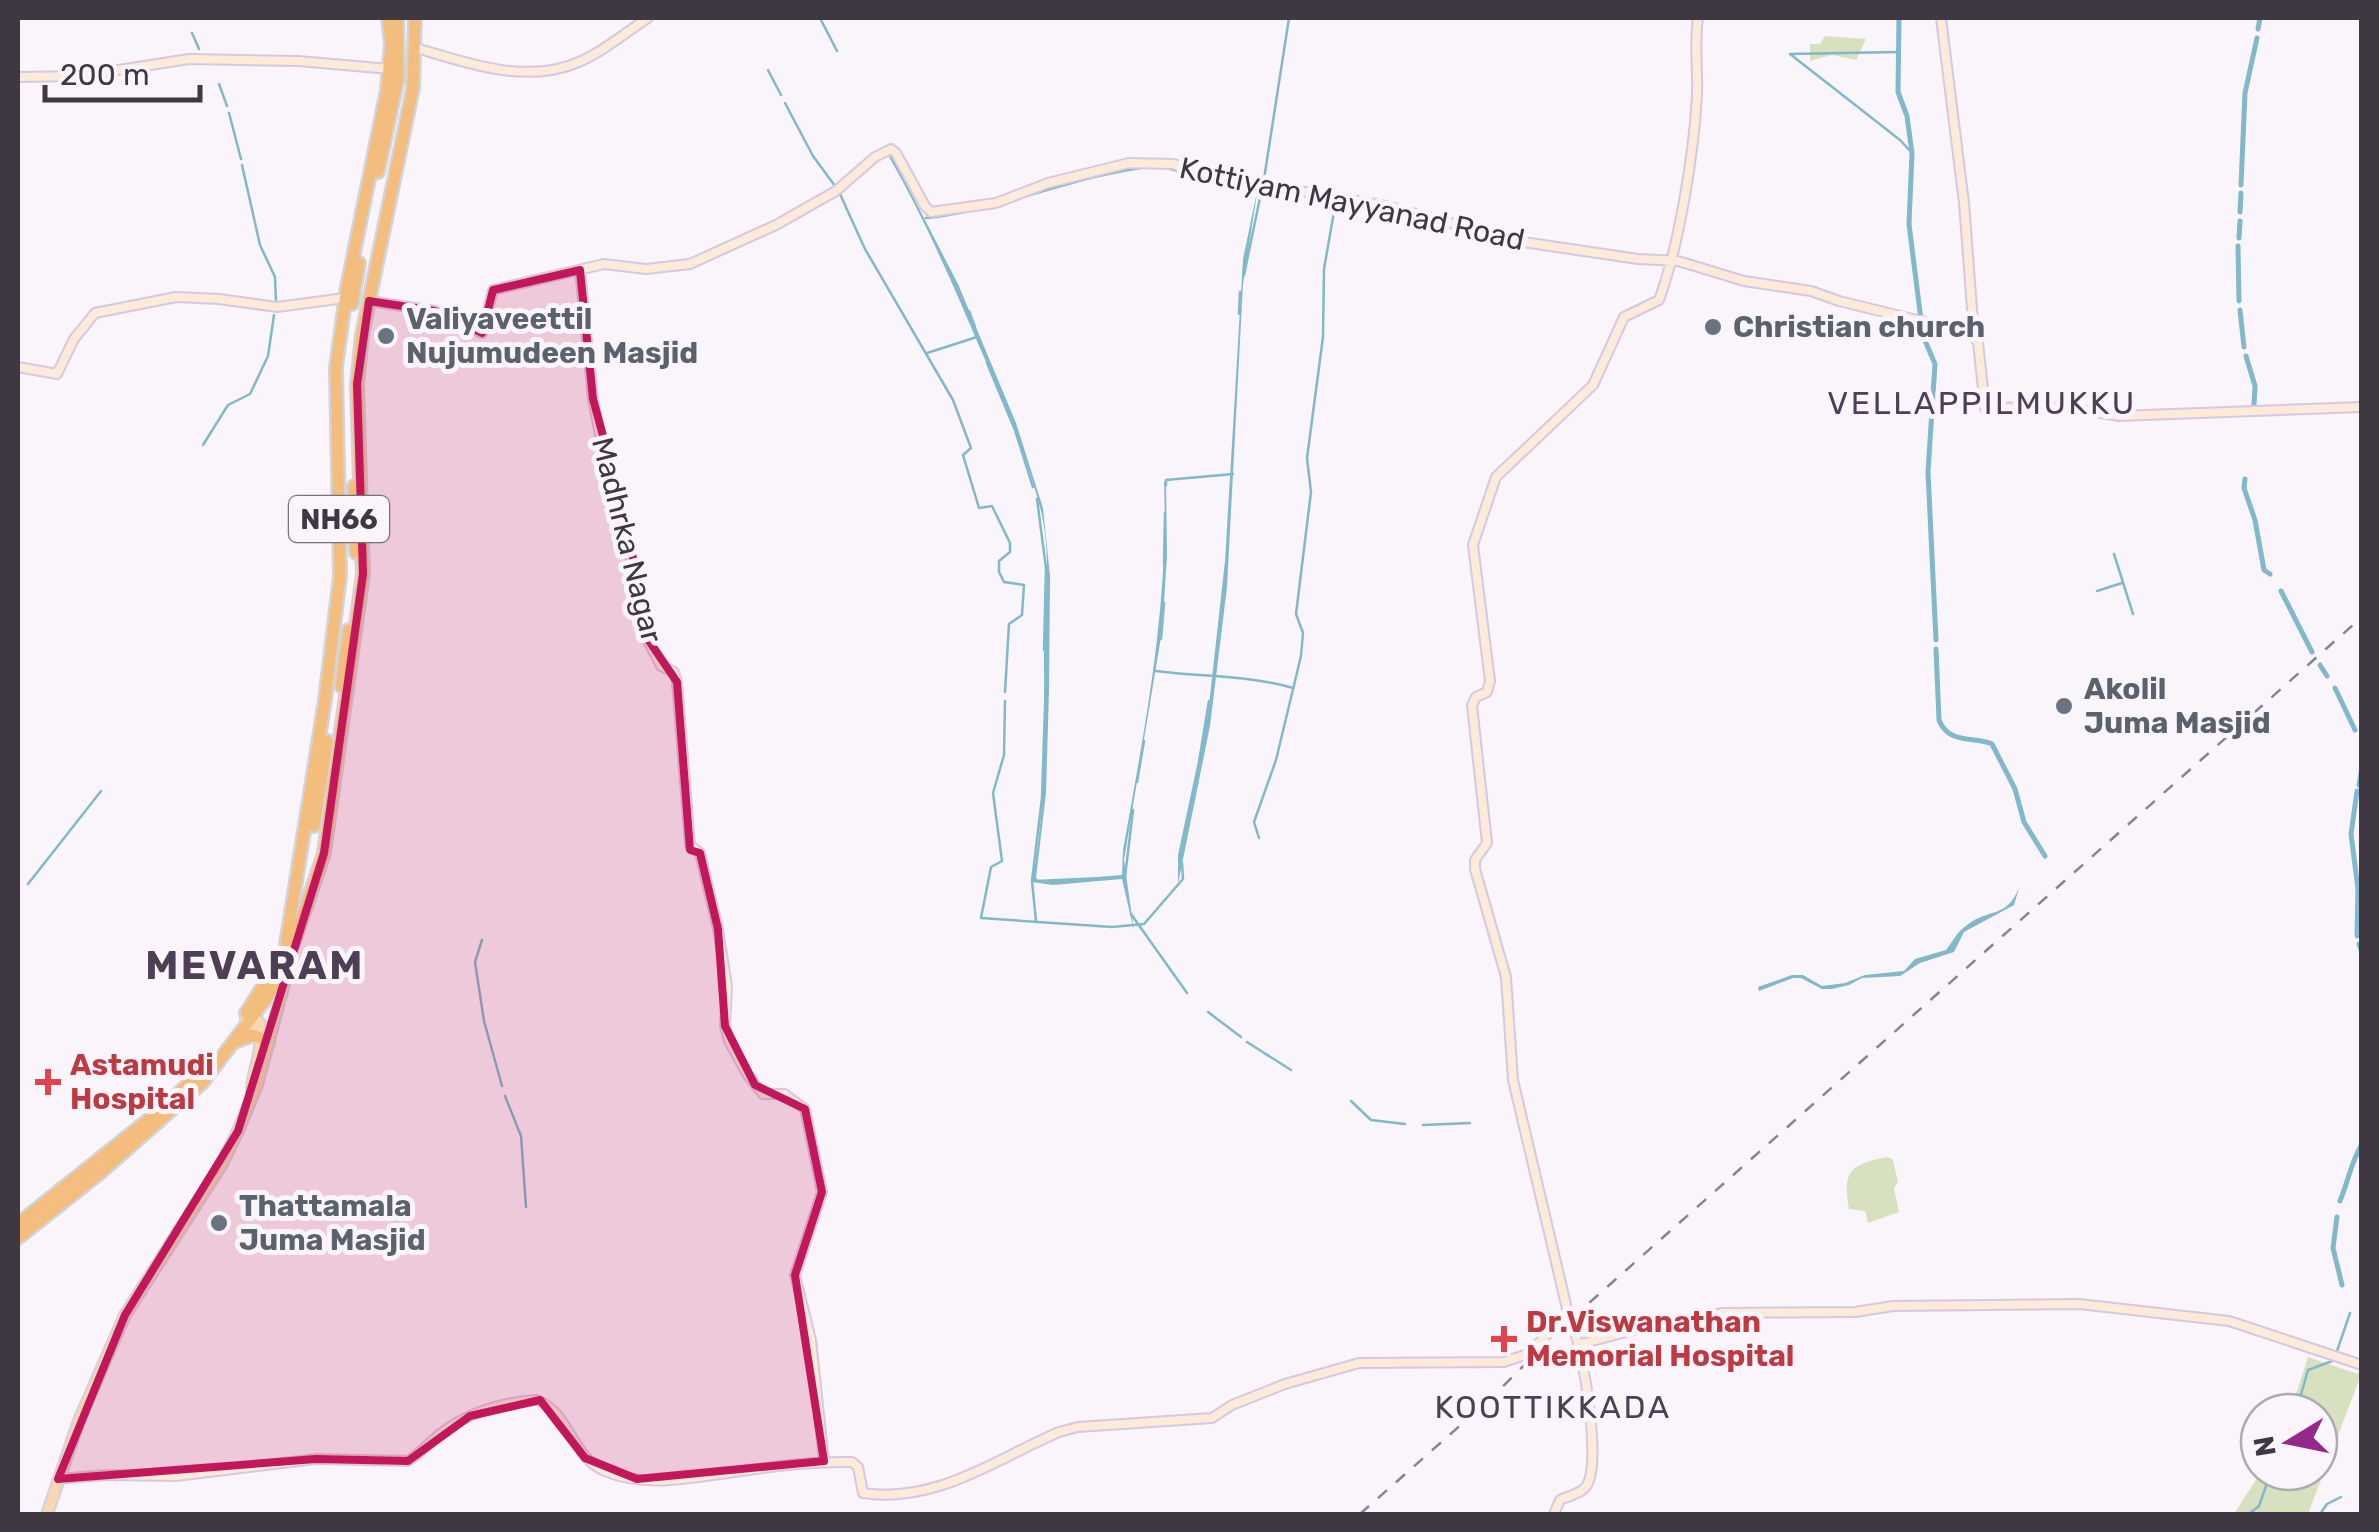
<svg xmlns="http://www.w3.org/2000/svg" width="2379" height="1532" viewBox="0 0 2379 1532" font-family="Rubik,sans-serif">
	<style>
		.green { fill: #d7e0bf }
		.water { fill: #81b8cb }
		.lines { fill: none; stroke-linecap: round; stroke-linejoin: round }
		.stream { stroke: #81b8cb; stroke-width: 2.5 }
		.canal { stroke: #81b8cb; stroke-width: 5 }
		.secondary-casing { stroke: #d9c7e2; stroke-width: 12 }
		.primary-casing { stroke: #d5d3d6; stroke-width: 14 }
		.highway-casing { stroke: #d5d3d6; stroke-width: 16 }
		.secondary { stroke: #fbebd8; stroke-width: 8 }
		.primary { stroke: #f8d7b2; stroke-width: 9 }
		.highway { stroke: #f3bd7e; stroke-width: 11 }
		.rail { stroke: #88838c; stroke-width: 2.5; stroke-dasharray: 12 12; stroke-linecap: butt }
		.marked { fill: #c2185b; fill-opacity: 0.2; stroke: #c2185b; stroke-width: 8; stroke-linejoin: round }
		.worship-dot { fill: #6b7280; stroke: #f9f5fb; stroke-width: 4 }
		.health-dot { fill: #e0444e; stroke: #f9f5fb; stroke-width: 4 }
		.labels { text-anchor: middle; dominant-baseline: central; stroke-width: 10; stroke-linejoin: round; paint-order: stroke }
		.shield { fill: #f9f5fb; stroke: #77717a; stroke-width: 2.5 }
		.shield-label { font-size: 28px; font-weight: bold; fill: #3f3843 }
		.street-label { font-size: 30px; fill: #3f3843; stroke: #f9f5fb }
		.worship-label { font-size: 30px; font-weight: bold; fill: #5b616d; stroke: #f9f5fb; text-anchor: start }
		.health-label { font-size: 30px; font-weight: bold; fill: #be3a42; stroke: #f9f5fb; text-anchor: start }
		.neighbourhood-label { font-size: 32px; letter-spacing: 2.5px; fill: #4e3f56; stroke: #f9f5fb }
		.district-label { font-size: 40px; font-weight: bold; letter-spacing: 2.5px; fill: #4e3f56; stroke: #f9f5fb }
	</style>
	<rect width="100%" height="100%" fill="#f9f5fb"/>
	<path class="green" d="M1825 36 1866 39 1856 60 1832 55 1810 61V44H1820Z
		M1888 1157 1893 1160 1898 1182 1894 1188 1899 1212 1868 1223 1865 1211 1849 1209C1842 1170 1851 1164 1888 1157Z
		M2308 1357 2361 1375 2308 1514H2234L2261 1472H2319V1412H2290Z"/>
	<path class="water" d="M891 154 958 284 1016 423 1043 508 1050 576 1049 690 1046 793 1036 878 1040 882 1122 875 1123 850C1145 727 1169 607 1164 482L1166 481 1167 557 1162 631 1124 860 1134 931 1122 879 1053 885 1032 882C1046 809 1045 736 1044 663 1043 612 1053 561 1041 511 1027 456 1005 406 983 355 954 287 925 219 888 155Z
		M1258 187 1243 284 1227 587 1210 726 1178 884V855L1208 714 1225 561 1243 259Z
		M2019 888 2014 905 1964 932 1954 952 1920 963 1900 976 1862 978 1849 985 1832 989H1822L1801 978H1793L1759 991 1758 987 1792 975H1803L1822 986 1845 983 1865 975 1904 971 1915 959 1946 950C1953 941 1957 932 1967 925 1990 907 2005 920 2019 888Z"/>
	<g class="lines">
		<path class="stream" d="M820 18 837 51
			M192 33 199 49
			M1898 52 1790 54 1900 140 1912 153
			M768 70 781 95
			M219 84 227 106
			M785 103 813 156 835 186
			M229 113 241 159
			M242 165 260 245 275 277 276 303
			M1162 167 1240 186 1271 189
			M1264 179 1289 18
			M840 194 865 249 953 400 971 448 963 455 979 508 992 506 1010 543V552L999 561V572L1004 582 1024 585 1022 615 1009 624 1005 692
			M926 218C1004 210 1071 176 1149 167
			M1244 275 1261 193
			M969 311 975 327
			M1239 314 1240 292
			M927 353 977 337
			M987 363 1015 430 1033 487
			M203 445 228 405 250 394 268 356 274 315
			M1166 485V480L1233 474
			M1037 499 1046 568 1044 650
			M2114 554 2133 614
			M1164 565 1165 513
			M2097 591 2122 583
			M1161 639 1164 603
			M1156 671C1201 677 1248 675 1293 688
			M1005 701 1004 755 993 793 1002 861 991 867 981 918 1112 927 1144 924 1183 879 1182 863
			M1199 762 1209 701
			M1137 782 1144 741
			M1259 838 1254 822 1276 760 1301 656 1303 633 1296 614 1311 492 1307 458 1323 337 1324 269 1335 206 1333 200
			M1125 877 1133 810
			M1036 881 1103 878
			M28 884 101 791
			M1131 914 1187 993
			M1036 921 1032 881 1042 798 1046 678
			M482 940 475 962 484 1021 502 1086
			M1208 1012 1241 1037
			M1247 1042 1291 1070
			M505 1096 521 1136 526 1207
			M1351 1101 1371 1120 1405 1124
			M1423 1125 1470 1123
			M2337 1351 2350 1313
			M2296 1412 2308 1370 2335 1360
			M2249 1514 2259 1506 2271 1472
			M2320 1514 2327 1504 2341 1497"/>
		<path class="canal" d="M1899 18 1898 92 1907 116 1912 153 1909 224 1923 336 1935 364 1928 472 1936 640
			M2258 29 2260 18
			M2241 185 2245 93 2257 38
			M2240 212 2241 193
			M2239 238 2240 221
			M2238 246 2239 301
			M2240 310 2244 347
			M2246 356 2255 386 2254 405
			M2245 479 2244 488 2255 520 2264 570 2270 574
			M2281 591 2312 652
			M1936 649 1939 720C1949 745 1973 736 1992 744L2015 789 2024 822 2045 856
			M2320 665 2327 676
			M2335 688 2355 730
			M2359 785 2362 768
			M2357 791 2351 834 2358 889 2357 936
			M2359 944 2362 952
			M2362 991V1022
			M2340 1201C2348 1182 2351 1162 2362 1144
			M2337 1217 2333 1248 2342 1285"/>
		<g class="secondary-casing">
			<path id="secondary" d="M1941 18 1964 203 1974 335
				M416 48C464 62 519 82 568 66 597 57 623 34 648 18
				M18 77 80 76 189 59 298 61 390 69
				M580 270 593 399 600 435 628 527 631 563 645 635 661 666 674 672 677 682 690 845 700 853 718 929 727 986 725 1026 729 1041 747 1074 763 1094H784L805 1109 822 1192 795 1275 811 1340 824 1461
				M369 301 435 311 482 333 493 290 604 264 646 269 690 264 776 225 836 191 875 157 891 149 896 153 925 206 931 212 996 203 1048 183 1129 163 1173 164 1237 180 1386 206 1523 242 1638 259 1678 261 1744 281 1811 291 1839 301 1970 333 1978 342 1985 408 2063 407 2119 416 2362 407
				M18 367 57 374 74 339 95 313 176 297 219 299 277 307 345 298
				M1581 1344 1656 1324 1723 1313 1855 1312 1893 1306 2079 1304 2229 1321 2362 1365
				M58 1479 106 1475 176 1476 316 1459 408 1461C419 1454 428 1444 439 1435 466 1413 502 1402 537 1400 570 1413 572 1458 605 1471 645 1488 687 1478 728 1473 770 1467 810 1461 852 1462L858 1467 863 1493C936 1504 996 1459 1059 1432L1078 1427 1212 1418 1232 1405 1285 1384 1359 1363 1504 1362 1528 1354 1568 1313
				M1554 1514 1560 1500C1568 1496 1583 1493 1587 1485 1602 1460 1582 1340 1568 1313L1513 1080 1506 977 1475 869V860L1487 843 1472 705 1476 697 1487 692 1490 681 1473 545 1496 477 1593 385 1624 317 1659 300C1679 246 1694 153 1697 95 1698 68 1694 44 1698 18"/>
		</g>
		<g class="primary-casing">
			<path id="primary" d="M253 1016 265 1029 269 1043
				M246 1019C274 1044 251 1062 252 1092
				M47 1514 80 1418 125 1315 222 1164 238 1131 257 1085 291 958"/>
		</g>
		<g class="highway-casing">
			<path id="highway" d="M378 172 398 77 397 18
				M352 304 359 263
				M354 486 356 553
				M341 686 349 630
				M314 826 327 741
				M286 944 325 700 340 576 336 367 347 287 387 90 391 44 388 18
				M246 1013 271 974
				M237 1041 253 1035 260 1038
				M18 1224 162 1109 205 1068
				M18 1238 101 1172 203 1082 268 996 294 942 324 853 363 574 357 384 362 335 413 88 415 18"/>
		</g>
		<use href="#secondary" class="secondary"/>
		<use href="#primary" class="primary"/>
		<use href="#highway" class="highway"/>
		<path class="rail" d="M1360 1514 1489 1400 1571 1319 2362 617"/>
	</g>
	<path class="marked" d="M580 270 593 399 628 527 645 635 677 682 690 850 700 853 718 929 725 1026 755 1085 805 1109 822 1192 795 1275 824 1461 637 1479 585 1458 540 1400 470 1416 408 1461 316 1459 58 1479 125 1315 238 1131 324 853 363 574 357 384 369 301 435 311 482 333 493 290Z"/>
	<g class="worship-dot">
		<circle cx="1713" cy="327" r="10"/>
		<circle cx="386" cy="336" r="10"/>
		<circle cx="2064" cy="706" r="10"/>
		<circle cx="219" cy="1223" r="10"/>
	</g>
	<g class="health-dot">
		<path d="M43 1067h10v10h10v10h-10v10h-10v-10h-10v-10h10z"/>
		<path d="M1499 1324h10v10h10v10h-10v10h-10v-10h-10v-10h10z"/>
	</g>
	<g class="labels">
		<rect class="shield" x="289" y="496" width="100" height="46" rx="8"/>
		<g class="shield-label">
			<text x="339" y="519">NH66</text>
		</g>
		<g class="street-label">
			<text transform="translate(1352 204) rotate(12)">Kottiyam Mayyanad Road</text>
			<text transform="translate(627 540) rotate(76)">Madhrka Nagar</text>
		</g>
		<g class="worship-label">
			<text x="406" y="319">Valiyaveettil<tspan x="406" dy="34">Nujumudeen Masjid</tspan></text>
			<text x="1733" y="327">Christian church</text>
			<text x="2084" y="689">Akolil<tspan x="2084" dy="34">Juma Masjid</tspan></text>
			<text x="239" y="1206">Thattamala<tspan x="239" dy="34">Juma Masjid</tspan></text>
		</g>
		<g class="health-label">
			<text x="70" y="1065">Astamudi<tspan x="70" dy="34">Hospital</tspan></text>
			<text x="1526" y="1322">Dr.Viswanathan<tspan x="1526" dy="34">Memorial Hospital</tspan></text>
		</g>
		<g class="neighbourhood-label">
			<text x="1982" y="403">VELLAPPILMUKKU</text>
			<text x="1553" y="1407">KOOTTIKKADA</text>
		</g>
		<g class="district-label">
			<text x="255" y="965">MEVARAM</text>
		</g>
	</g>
	<rect width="2379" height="1532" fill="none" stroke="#3f3843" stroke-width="40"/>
	<g transform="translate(2289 1442) rotate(260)"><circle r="48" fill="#f9f5fb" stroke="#afa9b1" stroke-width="2.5"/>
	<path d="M0-8L18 38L0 25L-18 38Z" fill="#94288b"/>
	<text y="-15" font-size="28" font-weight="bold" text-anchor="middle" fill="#3f3843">N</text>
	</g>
	<path d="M45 85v15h155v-15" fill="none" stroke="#3f3843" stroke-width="5"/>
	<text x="60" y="85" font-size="30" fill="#3f3843" stroke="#f9f5fb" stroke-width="8" paint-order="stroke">200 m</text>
</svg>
